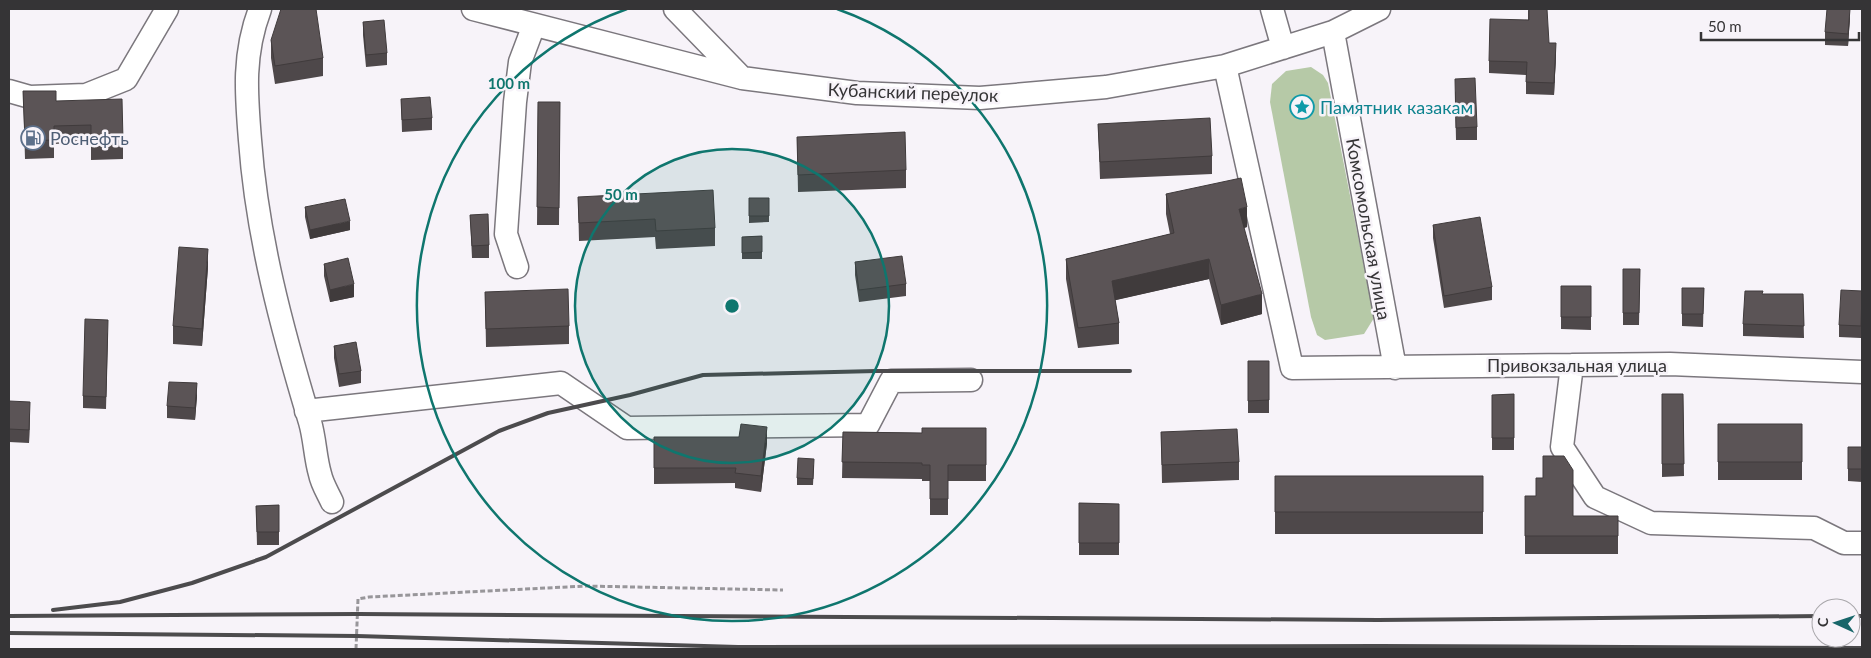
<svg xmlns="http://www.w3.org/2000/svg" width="1871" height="658" viewBox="0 0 1871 658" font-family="Lato,sans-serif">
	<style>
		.green { fill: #b6c9a7 }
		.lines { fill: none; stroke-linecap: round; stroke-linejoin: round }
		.minor-casing { stroke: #7b777d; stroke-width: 25 }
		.path { stroke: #98969a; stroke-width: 3; stroke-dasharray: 5 2.5; stroke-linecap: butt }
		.minor { stroke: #fff; stroke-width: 22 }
		.rail { stroke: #4c4b4d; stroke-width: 4 }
		.wall { fill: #4e484a }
		.shaded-wall { fill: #403b3c }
		.building { fill: #5b5456; stroke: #403b3c }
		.ring { fill: none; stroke: #0f766e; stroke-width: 2.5 }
		.labels { text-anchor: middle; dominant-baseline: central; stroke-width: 5; stroke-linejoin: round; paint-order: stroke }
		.street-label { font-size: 18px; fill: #353436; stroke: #f7f3f9 }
		.culture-label { font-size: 18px; fill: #0d838f; stroke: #f7f3f9; text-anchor: start }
		.service-label { font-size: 18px; fill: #4e5e75; stroke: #f7f3f9; text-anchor: start }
		.centre { fill: #0f766e; stroke: #f7f3f9; stroke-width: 2.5 }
		.ring-label { font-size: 15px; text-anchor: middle; font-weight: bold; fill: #0f766e; stroke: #f7f3f9; stroke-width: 5; stroke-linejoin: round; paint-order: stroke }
	</style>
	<rect width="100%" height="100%" fill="#f7f3f9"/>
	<path class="green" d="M1311 67 1323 75 1328 83 1374 318 1364 334 1325 340 1317 335 1311 317 1270 102 1272 84 1286 71Z"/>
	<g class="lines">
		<g class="minor-casing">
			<path id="minor" d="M260 9C243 54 246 92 250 140 257 237 282 329 310 422 315 439 315 457 320 474 322 484 328 493 332 502
				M473 9 742 78 857 93 980 98 1106 87 1225 66 1333 32 1379 9
				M675 9 742 78
				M1272 9 1283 48
				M1333 32 1395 368
				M1225 66 1292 368 1670 364 1862 372
				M9 91 30 97 86 95 126 79 167 9
				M517 267 506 234 515 102 520 62 534 25
				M1572 365 1562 447 1595 497 1651 523 1814 528 1844 543H1862
				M306 411 561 383 627 428 868 425 891 381 971 380"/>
		</g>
		<path class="path" d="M356 649 358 599 369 597 585 586 783 590"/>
		<use href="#minor" class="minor"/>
		<path class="rail" d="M53 610 120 602 192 583 266 557 499 431 548 413 630 395 703 375 876 371H1130
			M9 616 358 614 1378 620 1821 616
			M1851 616H1862
			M9 633 357 636 738 647 1378 646 1862 648"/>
	</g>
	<path class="wall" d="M1528 9 1556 55 1554 95 1526 94V75L1489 73V61L1528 20Z
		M1850 17 1848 46 1825 45V32Z
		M363 22 387 53V65L366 67 363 35Z
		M271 40 323 58V76L275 84 271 58Z
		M23 91 56 101 123 141V159L91 160V142L54 144V158L25 159Z
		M1455 91 1477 127V140H1456Z
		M401 99 432 118V130L402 132Z
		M538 102H560L559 225H537Z
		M1098 124 1212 156V174L1100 179Z
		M797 137 906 170V188L798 192Z
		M1166 194 1247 227 1244 228 1262 314 1221 325 1209 279 1115 300 1119 323V344L1078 348 1066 279V259L1170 234 1166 214Z
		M578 197 715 228V246L656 249 655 237 579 241Z
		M749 198H769V222L749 223Z
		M305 207 350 230 310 239 305 217Z
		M470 215 489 245V258H472Z
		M1433 225 1492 287V300L1444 308 1433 238Z
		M762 236V259H742V237Z
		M855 262 906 284V296L859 302 855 275Z
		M324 264 354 297 330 302 324 276Z
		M208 267 202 346 173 344V326Z
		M1623 269H1640L1639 325H1623Z
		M1561 286H1591V330L1561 329Z
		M1682 288H1704L1703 327 1682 326Z
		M1862 291 1861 338 1839 337V325Z
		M485 292 569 326V344L486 347Z
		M1763 294H1803L1804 338 1743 336V324Z
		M108 332 106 409 83 408V396Z
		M334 346 361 371V383L339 387 334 358Z
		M1248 361H1269V413H1248Z
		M1514 394V450H1492V395Z
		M1662 394H1683L1684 476 1662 477Z
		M197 396 195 420 167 418V406Z
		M9 401 30 414 29 443 9 442Z
		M1718 424H1802V480H1718Z
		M986 428V481H948V515H930V481H922V479L842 478 843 432 922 433Z
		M1161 432 1239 462V480L1162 483Z
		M654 437 767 443 761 492 735 488V483L654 484Z
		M1848 447H1862V482L1848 481Z
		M814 465 813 485H797V478Z
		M1275 476H1483V534H1275Z
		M1525 496H1536L1573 516H1618V554H1525Z
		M1079 503 1119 504V555H1079Z
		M279 505V545H257L256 506Z"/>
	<path class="shaded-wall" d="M1850 9V17L1848 46V34Z
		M1556 43V55L1554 95V83Z
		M1247 207V227L1239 229V209Z
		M350 221V230L310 239V230Z
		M208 249V267L202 346V329Z
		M1209 259V279L1112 301V281Z
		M354 284V297L330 302V290Z
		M1262 294V314L1221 325V305Z
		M1862 296V308L1861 338V326Z
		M197 383V396L195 420V408Z
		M30 402V414L29 443V430Z
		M767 427V443L761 492V476Z"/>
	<path class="building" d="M281 9H316L323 58 275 66 271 40Z
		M1529 9H1547L1549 43H1556L1554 83 1526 82 1527 62 1489 61 1490 19 1529 20Z
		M1827 9H1850L1848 34 1825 32Z
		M384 20 387 53 366 55 363 22Z
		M1475 78 1477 127 1456 128 1455 79Z
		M23 91H56V101L122 99 123 141 91 142V125L54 126V140L25 141Z
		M430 97 432 118 402 120 401 99Z
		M538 102H560L559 208 537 207Z
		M1210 118 1212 156 1100 162 1098 124Z
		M905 132 906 170 798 175 797 137Z
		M1241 178 1247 207 1239 209 1262 294 1221 305 1209 259 1112 281 1119 323 1078 328 1066 259 1174 233 1166 194Z
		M713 190 715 228 656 231 655 219 579 223 578 197Z
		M749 198H769V216H749Z
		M345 199 350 221 310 230 305 207Z
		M488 214 489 245 472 246 470 215Z
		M1480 217 1492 287 1444 296 1433 225Z
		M762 236V252L742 253V237Z
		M179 247 208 249 202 329 173 326Z
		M902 256 906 284 859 290 855 262Z
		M348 258 354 284 330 290 324 264Z
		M1623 269H1640L1639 313H1623Z
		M1561 286H1591V317H1561Z
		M1682 288H1704L1703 314H1682Z
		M568 289 569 326 486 329 485 292Z
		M1841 290 1862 291 1861 326 1839 325Z
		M1745 291H1763L1762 294H1803L1804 326 1743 324Z
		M85 319 108 320 106 397 83 396Z
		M356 342 361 371 339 374 334 346Z
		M1248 361H1269V400L1248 401Z
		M169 382 197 383 195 408 167 406Z
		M1514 394V438H1492V395Z
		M1662 394H1683L1684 464H1662Z
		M9 401 30 402 29 430 9 429Z
		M741 424 767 427 761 476 735 473 736 468H654V437H739Z
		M1718 424H1802V462H1718Z
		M922 428H986V465H948V499H930V465H922V463L842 462 843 432 922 433Z
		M1237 429 1239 462 1162 465 1161 432Z
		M1848 447H1862V469H1848Z
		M1543 456H1564L1573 470V516H1618V536H1525V496H1536V478H1543Z
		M798 458 814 459 813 479 797 478Z
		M1275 476H1483V512H1275Z
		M1079 503 1119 504V543H1079Z
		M279 505V532H257L256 506Z"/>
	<circle cx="732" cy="306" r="157" fill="#0f766e" fill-opacity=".12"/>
	<g class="ring">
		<circle cx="732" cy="306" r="157"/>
		<path d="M837 9A315 315 0 1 1 627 9"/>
	</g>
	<defs>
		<g id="sight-ring" transform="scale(1.25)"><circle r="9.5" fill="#f7f3f9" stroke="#0f9aa8" stroke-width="1.5"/><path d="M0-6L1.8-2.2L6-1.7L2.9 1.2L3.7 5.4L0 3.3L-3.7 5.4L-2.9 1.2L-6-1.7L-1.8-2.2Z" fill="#0f9aa8"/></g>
		<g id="fuel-ring" transform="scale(1.25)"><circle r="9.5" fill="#f7f3f9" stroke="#5c6f8a" stroke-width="1.5"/><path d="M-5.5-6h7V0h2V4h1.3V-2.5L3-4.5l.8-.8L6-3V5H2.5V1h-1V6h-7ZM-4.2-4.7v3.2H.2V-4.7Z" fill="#5c6f8a"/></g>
	</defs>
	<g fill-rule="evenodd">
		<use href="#sight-ring" x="1302" y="107"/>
		<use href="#fuel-ring" x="33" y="138"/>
	</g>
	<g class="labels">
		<g class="street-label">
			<text transform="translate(913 92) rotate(2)">Кубанский переулок</text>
			<text transform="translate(1369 229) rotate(80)">Комсомольская улица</text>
			<text x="1577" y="365">Привокзальная улица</text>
		</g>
		<g class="culture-label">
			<text x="1320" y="107">Памятник казакам</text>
		</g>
		<g class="service-label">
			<text x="50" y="138">Роснефть</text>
		</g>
	</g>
	<circle cx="732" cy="306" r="8" class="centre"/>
	<g class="ring-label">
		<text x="509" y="89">100 m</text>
		<text x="621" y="200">50 m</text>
	</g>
	<rect width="1871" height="658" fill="none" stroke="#353436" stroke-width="20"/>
	<g transform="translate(1836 623) rotate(273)"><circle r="24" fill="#f7f3f9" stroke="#a9a7ab"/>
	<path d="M0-4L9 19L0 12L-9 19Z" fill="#18666a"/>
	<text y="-8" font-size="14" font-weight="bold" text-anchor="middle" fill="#353436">С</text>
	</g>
	<path d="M1701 32v8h158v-8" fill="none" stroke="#353436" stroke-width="2.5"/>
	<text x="1708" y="32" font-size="15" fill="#353436" stroke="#f7f3f9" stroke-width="4" paint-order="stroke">50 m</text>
</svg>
